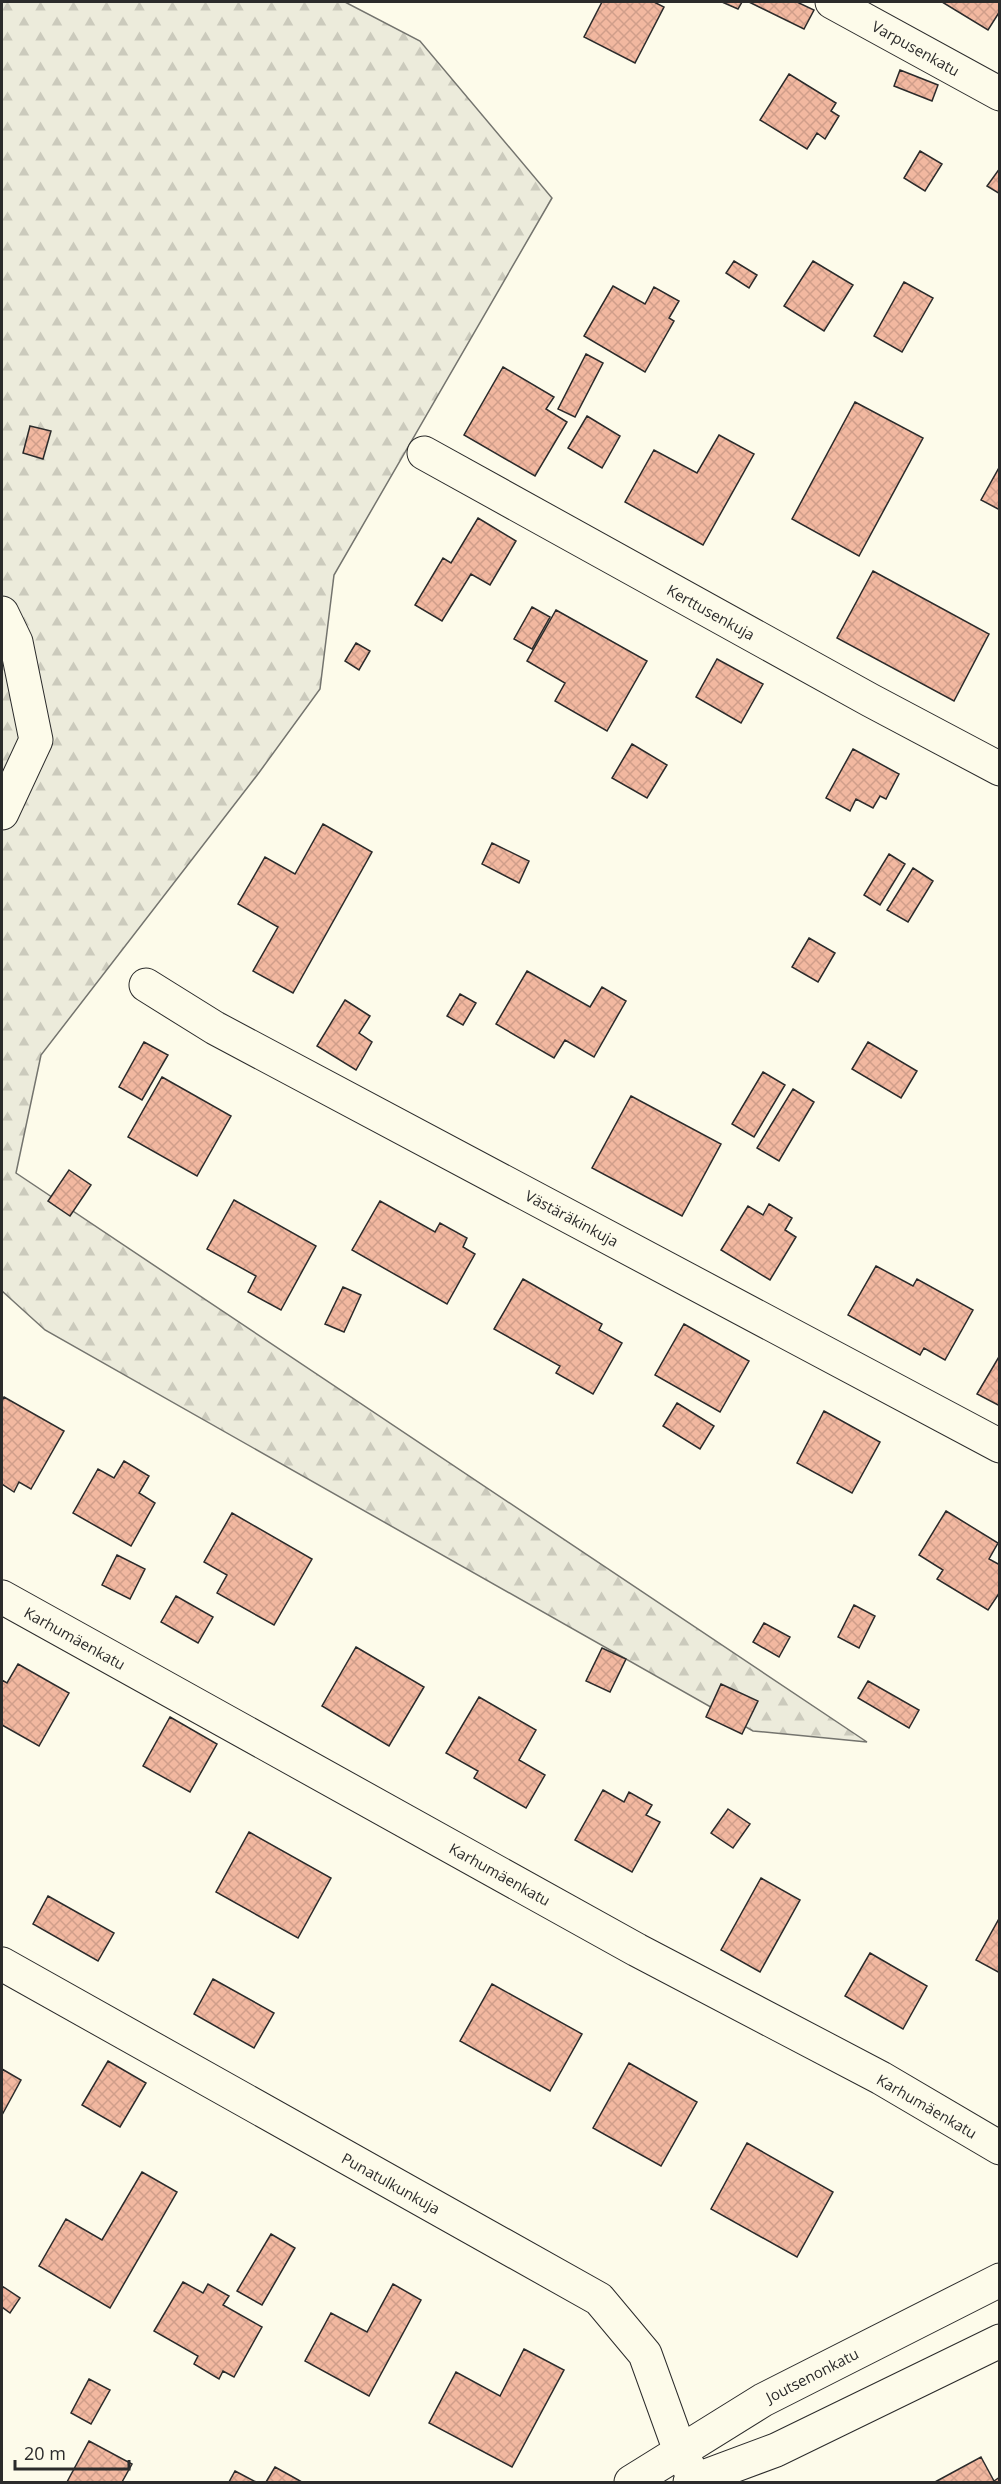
<svg xmlns="http://www.w3.org/2000/svg" width="1001" height="2484" viewBox="0 0 1001 2484" font-family="'Open Sans',sans-serif">
	<style>
		.forest { fill: url(#forest-firs); stroke: #74746e; stroke-width: 1.5 }
		.building { fill: url(#building-cross-hatch); stroke: #2b2b2b; stroke-width: 1.5 }
		.lines { fill: none; stroke-linecap: round; stroke-linejoin: round }
		.minor-casing { stroke: #2b2b2b; stroke-width: 35 }
		.major-casing { stroke: #2b2b2b; stroke-width: 35 }
		.minor { stroke: #fdfbea; stroke-width: 33 }
		.major { stroke: #fdfbea; stroke-width: 33 }
		.labels { text-anchor: middle; dominant-baseline: central; stroke-width: 4.5; stroke-linejoin: round; paint-order: stroke }
		.street-label { font-size: 15px; fill: #2b2b2b; stroke: #fdfbea }
	</style>
	<defs>
		<pattern id="forest-firs" width="22" height="20" patternUnits="userSpaceOnUse" patternTransform="scale(1.5)"><rect width="22" height="20" fill="#ecebdb"/><path d="M5 1l3.5 6h-7zM16 11l3.5 6h-7z" fill="#cbcabc"/></pattern>
		<pattern id="building-cross-hatch" width="8" height="8" patternUnits="userSpaceOnUse" patternTransform="scale(1.5)"><rect width="8" height="8" fill="#f2b8a0"/><path d="M0 0l8 8M0 8l8-8" fill="none" stroke="#d09e8a"/></pattern>
	</defs>
	<rect width="100%" height="100%" fill="#fdfbea"/>
	<path class="forest" d="M2 2H345L420 41 552 198 334 575 320 689 258 774 41 1055 16 1173 867 1742 753 1731 45 1330 2 1291Z"/>
	<path class="building" d="M602 2H654L664 7 635 63 584 37Z
		M722 2H742L738 9Z
		M749 2H797L814 10 804 29Z
		M942 2H1000V11L988 30Z
		M900 70 938 85 932 101 894 86Z
		M789 74 836 103 831 111 839 116 825 139 817 133 807 149 760 120Z
		M920 151 942 164 925 191 904 178Z
		M1000 168V194L987 186Z
		M734 261 757 275 749 288 726 273Z
		M813 261 853 285 824 331 784 306Z
		M904 282 933 298 902 352 874 336Z
		M613 286 645 304 654 287 679 301 669 318 674 321 645 372 584 336Z
		M586 354 603 363 575 417 558 409Z
		M503 367 554 397 546 409 567 422 535 476 464 435Z
		M855 402 923 438 859 556 792 519Z
		M587 416 620 436 602 468 568 448Z
		M30 426 51 431 43 459 23 453Z
		M719 435 754 454 703 545 625 502 654 450 697 473Z
		M1000 466V510L981 500Z
		M478 518 516 541 490 585 471 574 442 621 415 605 443 558 451 563Z
		M873 571 989 634 954 701 837 638Z
		M532 607 550 617 532 649 514 639Z
		M556 610 647 661 607 731 555 701 565 683 527 661Z
		M356 643 370 651 359 670 345 661Z
		M717 659 763 684 741 723 696 697Z
		M632 744 667 765 647 798 612 778Z
		M853 749 899 774 886 799 880 796 873 808 856 799 850 811 826 798Z
		M323 824 372 852 293 993 253 971 278 927 238 904 265 857 295 874Z
		M492 843 529 861 519 883 482 864Z
		M889 854 905 864 880 905 864 895Z
		M913 868 933 881 908 922 887 910Z
		M809 938 835 953 818 982 792 967Z
		M527 971 590 1007 602 987 626 1001 594 1057 565 1040 554 1058 496 1024Z
		M460 994 476 1003 463 1025 447 1016Z
		M345 1000 370 1016 359 1033 372 1042 356 1070 317 1046Z
		M144 1042 168 1055 142 1100 119 1087Z
		M868 1042 917 1071 901 1098 852 1069Z
		M763 1072 785 1085 754 1137 732 1124Z
		M162 1077 231 1116 197 1176 128 1137Z
		M793 1089 814 1102 779 1161 757 1148Z
		M631 1096 721 1144 682 1216 592 1168Z
		M69 1170 91 1185 70 1216 48 1201Z
		M234 1200 316 1246 281 1310 248 1292 256 1276 207 1249Z
		M380 1201 435 1232 440 1223 467 1238 463 1247 475 1254 447 1304 352 1250Z
		M769 1204 792 1218 785 1230 796 1237 770 1280 721 1250 748 1206 763 1215Z
		M876 1266 913 1286 917 1279 973 1310 945 1360 924 1348 920 1355 848 1315Z
		M523 1279 602 1324 599 1330 622 1343 593 1394 556 1373 560 1366 494 1329Z
		M343 1287 361 1295 344 1332 325 1324Z
		M684 1324 749 1361 720 1412 655 1375Z
		M1000 1355V1406L977 1394Z
		M4 1397 64 1431 31 1489 19 1482 14 1492 2 1484V1401Z
		M677 1403 714 1426 700 1449 663 1426Z
		M824 1411 880 1442 852 1493 797 1463Z
		M124 1461 149 1476 139 1493 155 1503 131 1546 73 1513 98 1469 114 1478Z
		M946 1511 998 1543 989 1559 1000 1565V1592L988 1610 937 1579 943 1570 919 1555Z
		M232 1513 312 1559 274 1625 217 1593 227 1575 204 1562Z
		M117 1555 145 1569 130 1599 102 1585Z
		M176 1596 213 1617 198 1643 161 1622Z
		M854 1605 875 1616 859 1648 838 1637Z
		M764 1623 790 1637 779 1657 753 1642Z
		M356 1647 424 1687 389 1746 322 1706Z
		M602 1648 626 1659 610 1692 586 1681Z
		M18 1664 69 1693 39 1746 2 1725V1680L7 1683Z
		M868 1681 919 1710 909 1728 858 1698Z
		M721 1684 758 1701 742 1734 706 1717Z
		M479 1697 536 1730 519 1760 545 1775 526 1808 474 1778 478 1771 446 1753Z
		M170 1717 217 1744 190 1792 143 1766Z
		M603 1790 624 1802 629 1792 652 1805 646 1815 660 1822 632 1872 575 1840Z
		M728 1809 750 1824 733 1848 711 1833Z
		M249 1832 331 1878 298 1938 216 1892Z
		M761 1878 800 1900 760 1972 721 1950Z
		M48 1896 114 1933 98 1961 33 1924Z
		M1000 1917V1973L976 1960Z
		M870 1953 927 1986 903 2029 845 1996Z
		M213 1979 274 2013 254 2048 194 2014Z
		M492 1984 582 2034 550 2091 460 2041Z
		M108 2061 146 2083 120 2127 82 2105Z
		M629 2063 697 2102 661 2166 593 2128Z
		M2 2069 21 2080 2 2115Z
		M747 2143 833 2192 797 2257 711 2209Z
		M142 2172 177 2192 110 2308 39 2266 66 2219 102 2240Z
		M271 2234 295 2248 262 2305 237 2291Z
		M183 2282 203 2293 208 2284 229 2296 223 2305 262 2327 234 2377 223 2371 219 2379 194 2364 198 2356 154 2331Z
		M393 2284 421 2300 369 2396 305 2361 331 2313 367 2332Z
		M2 2286 20 2298 10 2313 2 2307Z
		M524 2349 564 2370 512 2467 429 2423 456 2372 500 2396Z
		M89 2379 110 2390 91 2424 71 2413Z
		M89 2441 132 2464 122 2482H67Z
		M981 2457 994 2481 1000 2477V2482H935Z
		M275 2467 302 2482H266Z
		M235 2471 256 2482H229Z"/>
	<g class="lines">
		<g class="minor-casing">
			<path id="minor" d="M832 2 1000 94
				M424 453 870 700 1000 769
				M2 613 16 642 36 740 2 813
				M146 985 215 1028 1000 1446
				M2 1597 637 1950 881 2078 1000 2148
				M2 1964 599 2299 645 2354 680 2451 694 2477"/>
		</g>
		<g class="major-casing">
			<path id="major" d="M631 2482 763 2400 1000 2280
				M690 2482 776 2450 1000 2341"/>
		</g>
		<use href="#minor" class="minor"/>
		<use href="#major" class="major"/>
	</g>
	<g class="labels">
		<g class="street-label">
			<text transform="translate(916 48) rotate(29)">Varpusenkatu</text>
			<text transform="translate(711 612) rotate(29)">Kerttusenkuja</text>
			<text transform="translate(572 1218) rotate(28)">Västäräkinkuja</text>
			<text transform="translate(75 1638) rotate(29)">Karhumäenkatu</text>
			<text transform="translate(500 1874) rotate(29)">Karhumäenkatu</text>
			<text transform="translate(927 2106) rotate(30)">Karhumäenkatu</text>
			<text transform="translate(391 2183) rotate(29)">Punatulkunkuja</text>
			<text transform="translate(812 2375) rotate(-27)">Joutsenonkatu</text>
		</g>
	</g>
	<rect width="1001" height="2484" fill="none" stroke="#2b2b2b" stroke-width="6"/>
	<path d="M15 2460v9h114v-9" fill="none" stroke="#2b2b2b" stroke-width="3"/>
	<text x="24" y="2460" font-size="18" fill="#2b2b2b" stroke="#fdfbea" stroke-width="4.5" paint-order="stroke">20 m</text>
</svg>
